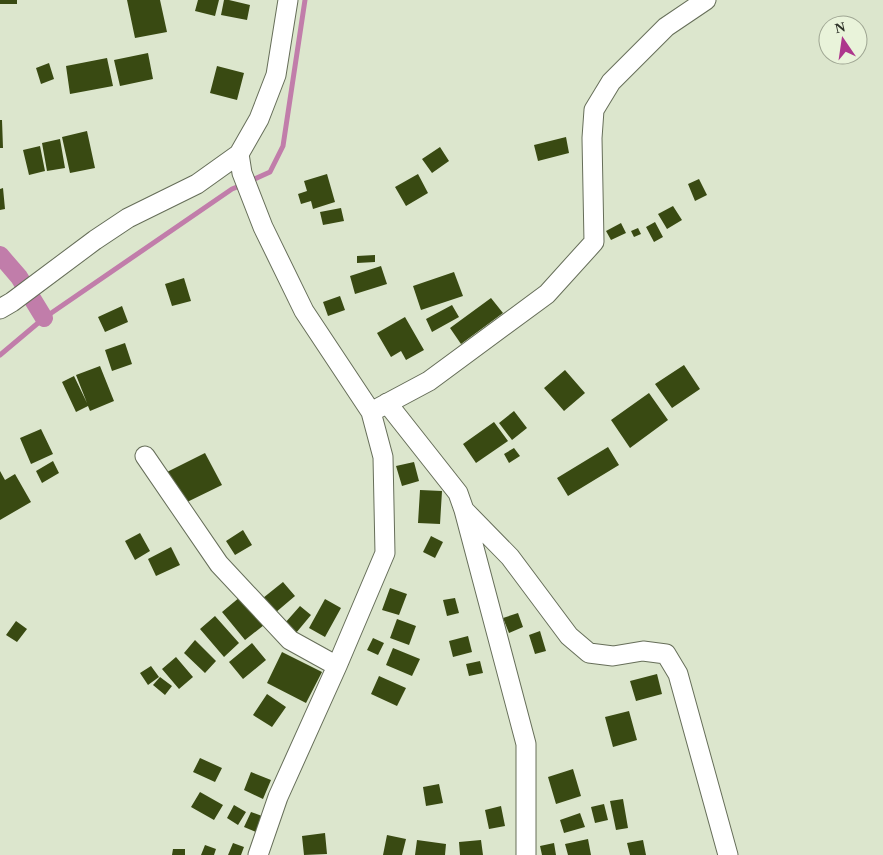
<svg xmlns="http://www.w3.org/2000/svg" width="883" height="855" viewBox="0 0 883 855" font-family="'Times New Roman',serif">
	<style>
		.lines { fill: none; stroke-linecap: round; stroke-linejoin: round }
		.stream { stroke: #c17daa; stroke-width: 5 }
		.canal { stroke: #c17daa; stroke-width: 18 }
		.building { fill: #394a12 }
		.minor-casing { stroke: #666e59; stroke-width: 21 }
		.minor { stroke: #fff; stroke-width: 19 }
	</style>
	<rect width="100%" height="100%" fill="#dce6cd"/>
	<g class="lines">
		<path class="stream" d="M250 181 270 172 283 146 305 0
			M0 355 44 318 232 189 242 185"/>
		<path class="canal" d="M0 255 19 277 44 318"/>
	</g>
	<path class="building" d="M0 0H17V4H0Z
		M127 0H160L167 32 135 38Z
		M198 0H219L215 16 195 11Z
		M224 0H229L250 5 247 20 221 15Z
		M148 53 153 79 120 86 114 60Z
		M107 58 113 86 70 94 66 66Z
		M49 63 54 79 41 84 36 68Z
		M217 66 244 73 237 100 210 93Z
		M0 120H2L3 148H0Z
		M87 131 95 168 70 173 62 137Z
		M566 137 569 153 538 161 534 145Z
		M60 139 65 168 47 171 42 143Z
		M40 146 45 171 29 175 23 150Z
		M440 147 449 161 432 173 422 159Z
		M327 174 335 202 313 209 311 201 301 204 298 194 307 191 304 181Z
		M418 174 428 193 406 206 395 187Z
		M699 179 707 195 695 201 688 184Z
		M3 188 5 209 0 210V189Z
		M673 206 682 220 667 229 658 214Z
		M341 208 344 221 323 225 320 212Z
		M655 222 663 237 654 242 646 227Z
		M621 223 626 233 611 240 606 231Z
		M638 228 641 234 634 237 631 231Z
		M375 255V262L357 263V256Z
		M381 266 387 284 355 294 350 276Z
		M454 272 463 296 421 310 413 286Z
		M184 278 191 301 172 306 165 284Z
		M340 296 345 310 328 316 323 302Z
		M491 298 503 313 461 344 450 328Z
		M452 305 459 317 432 332 426 319Z
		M122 306 128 322 105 332 98 317Z
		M405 317 424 350 406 360 401 351 391 357 377 333Z
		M125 343 132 364 112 371 105 350Z
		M684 365 700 389 672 408 655 384Z
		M100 366 114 401 90 411 88 406 76 412 62 382 74 376 87 403 76 375Z
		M565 370 585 393 564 411 544 388Z
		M649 393 668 420 630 448 611 420Z
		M514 411 527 428 512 440 499 423Z
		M494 422 508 441 476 463 463 444Z
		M41 429 53 454 31 464 20 438Z
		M608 447 619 465 568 496 557 478Z
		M514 448 520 456 509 463 504 454Z
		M205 453 222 485 183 504 167 472Z
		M53 461 59 473 42 483 36 471Z
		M414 462 419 481 402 486 396 466Z
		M0 471 5 480 15 474 31 502 0 520Z
		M420 490 442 491 440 524 418 523Z
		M243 530 252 545 235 555 226 541Z
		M140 533 150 551 135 560 125 541Z
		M431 536 443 542 435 558 423 552Z
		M171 547 180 565 156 576 148 559Z
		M283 582 295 596 275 613 263 598Z
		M390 588 407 594 399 615 382 610Z
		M240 597 264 625 245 640 222 612Z
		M455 598 459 613 447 616 443 600Z
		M325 599 341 608 325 637 309 628Z
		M300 606 311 615 296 633 285 623Z
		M518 613 523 627 509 633 503 618Z
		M215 616 239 643 224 657 200 629Z
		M397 619 416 626 409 645 390 638Z
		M16 621 27 629 17 642 6 635Z
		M540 631 546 651 535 654 529 635Z
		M468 636 472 652 453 657 449 641Z
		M373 638 384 643 378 655 367 650Z
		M195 640 216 661 205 673 184 653Z
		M252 643 266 660 243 679 229 662Z
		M393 648 420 659 412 676 386 665Z
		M282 652 322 672 306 703 267 683Z
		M176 657 193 677 179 689 162 669Z
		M480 661 483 673 469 676 466 664Z
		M151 666 159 677 148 685 140 673Z
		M657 674 662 694 636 701 630 681Z
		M379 676 406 688 397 706 371 694Z
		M160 677 172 686 165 695 153 685Z
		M267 694 286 707 272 727 253 715Z
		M629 711 637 740 613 747 605 717Z
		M200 758 222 768 215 782 193 772Z
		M573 769 581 796 556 804 548 777Z
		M251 772 271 780 263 799 244 790Z
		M439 784 443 803 426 806 423 787Z
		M200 792 223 805 214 820 191 807Z
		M623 799 628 828 616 830 610 801Z
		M604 804 608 820 595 823 591 807Z
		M234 805 246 812 238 825 227 818Z
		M501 806 505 826 489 829 485 810Z
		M251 812 262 816 256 832 244 827Z
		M580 813 585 827 564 833 560 820Z
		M325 833 327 854 304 855 302 836Z
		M387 835 406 839 402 855H383Z
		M588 839 591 855H568L565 844Z
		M417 840 446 844 445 855H415Z
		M481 840 483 855H460L459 842Z
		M643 840 646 855H630L627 843Z
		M233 843 244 847 241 855H228Z
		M554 843 556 855H542L540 846Z
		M205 845 216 849 214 855H201Z
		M173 849H185V855H172Z"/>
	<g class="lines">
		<g class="minor-casing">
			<path id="minor" d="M239 154 242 173 263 227 304 311 371 412 383 457 385 553 337 666 278 797 258 855
				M0 309 12 302 95 240 128 218 197 184 239 154 259 119 276 75 288 0
				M387 403 458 493 464 510 526 744V855
				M371 412 429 381 547 294 594 242 592 138 594 110 611 82 666 27 706 0
				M145 456 219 564 290 640 337 666
				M465 511 510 557 569 636 589 653 613 656 643 651 666 654 678 674 728 855"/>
		</g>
		<use href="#minor" class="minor"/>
	</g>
	<g transform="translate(843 40) rotate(347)"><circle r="24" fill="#e9f3da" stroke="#9fa693"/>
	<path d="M0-4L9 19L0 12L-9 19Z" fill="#ad368c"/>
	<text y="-8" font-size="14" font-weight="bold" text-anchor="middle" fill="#2f3329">N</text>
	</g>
</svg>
